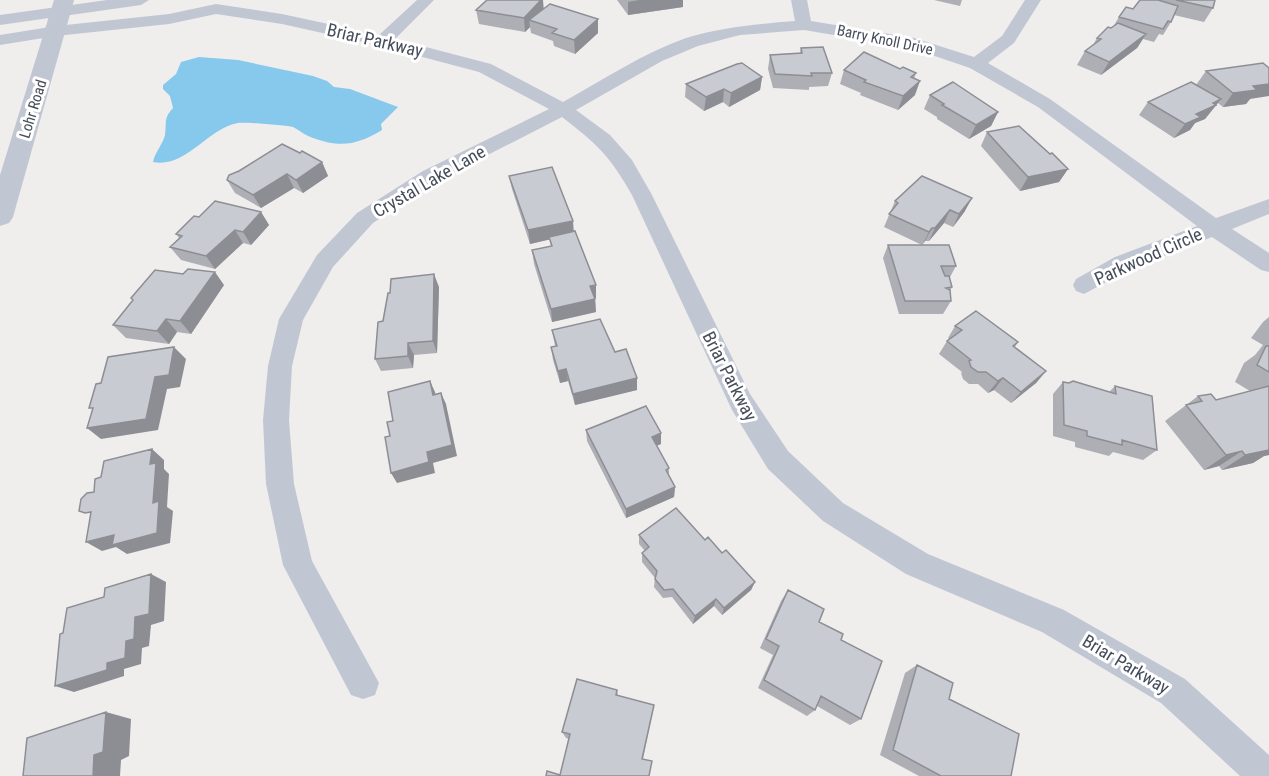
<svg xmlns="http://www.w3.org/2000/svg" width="1269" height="776" viewBox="0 0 1269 776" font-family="'Roboto Condensed',sans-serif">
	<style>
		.water { fill: #86c9ed }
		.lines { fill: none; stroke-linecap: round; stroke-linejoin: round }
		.minor { fill: #c0c7d3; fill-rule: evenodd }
		.tertiary { fill: #c0c7d3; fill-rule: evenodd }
		.wall { fill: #adafb5 }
		.shaded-wall { fill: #8d8e94 }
		.building { fill: #c9cbd3; stroke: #8d8e94; stroke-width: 1.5 }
		.labels { text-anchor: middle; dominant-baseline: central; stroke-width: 6; stroke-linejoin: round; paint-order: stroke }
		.far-street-label { font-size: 15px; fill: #454d5a; stroke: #fff }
		.street-label { font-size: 18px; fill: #454d5a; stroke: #fff }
	</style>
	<rect width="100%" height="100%" fill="#f0eded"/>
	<path class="water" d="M199 57 238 60 313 76 327 81 334 87 350 89 398 107 381 124 382 130C357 145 341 148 313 138 306 136 299 130 293 127 287 125 245 122 238 123 206 129 187 168 153 162 155 152 163 144 165 135 167 122 163 119 173 108L170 96 163 89V85L176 74 181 62Z"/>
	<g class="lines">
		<path class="minor" d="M107 0H149L141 5 0 25V15Z
			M417 0H434L395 39 491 64 563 102C603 80 643 53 686 38 722 27 758 24 795 21L791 0H807L811 21 914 38 974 57 1002 36 1025 0H1041L1014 43 988 63 1050 99 1216 218 1269 199V214L1232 229 1269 253V272L1261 270 1212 237 1131 269 1084 294 1076 291 1073 285 1076 279 1115 257 1197 226 1038 107 970 68 911 48 804 30 740 35 698 46 662 61 576 110 610 135 632 160 652 195 750 394 788 451 843 503 928 554 1064 610 1185 679 1269 755V776H1240L1161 703 1042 632 906 574 823 521 768 469 732 410 632 195C610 156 597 144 562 117L437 181 373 223 333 267 303 320 292 366 289 420 294 484 312 561 379 683 375 695 363 699 351 695 283 565 266 484 263 420 268 366 279 319 317 255 357 213 423 171 549 109 479 72 381 46 282 24 216 14 169 24 56 36 0 45V35L56 26 169 14 216 4 282 14 379 35Z"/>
		<path class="tertiary" d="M54 0H74L13 217 9 223 0 226V175Z"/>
	</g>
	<path class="wall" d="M617 0H683V7L628 15Z
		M934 0H962L960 6Z
		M1140 0H1215L1213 8 1204 22 1174 15 1171 22 1163 35 1159 34 1154 42 1143 39 1137 48 1101 75 1077 65 1085 51 1093 45 1097 38 1113 27 1119 17 1133 9Z
		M544 9 598 19V33L575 54 554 46 553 41 531 33 530 27 525 32 479 24 476 10Z
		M801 48 832 73 828 86 809 87V90L773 88 768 69 770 55 800 53Z
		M844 70 916 73 914 79 915 95 898 110 860 95 861 93 840 84Z
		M1206 71 1250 99 1246 104 1223 107 1218 103 1205 119 1195 123 1190 130 1174 138 1139 115 1148 102 1199 87 1196 85Z
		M762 77 760 90 729 107 723 102 704 111 685 97 686 84Z
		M930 95 998 112 991 126 969 139 937 119V117L924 109Z
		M987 132 1068 169 1059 182 1020 191 981 146Z
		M300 153 322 162 328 176 303 193 294 188 261 208 235 193 227 180Z
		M509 176 574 232 596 285V298H595L596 312 552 322 534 264 532 250 551 247 550 239 530 244 512 189Z
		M895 201 965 211 953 227 944 223 929 241H925L922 245 956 266 949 279 952 287 950 291 951 301 943 314H899L883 258 888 245H922L884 227Z
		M261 212 269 225 251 245 243 243 215 269 181 260 170 247 179 238 176 234 199 217Z
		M224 285 191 334 177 332 169 344 126 338 113 325Z
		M439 287 437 353 414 355 413 368 381 371 375 359 383 321Z
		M1269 317V455L1264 456 1253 463 1222 470 1219 466 1204 470 1165 421 1198 396 1216 400 1250 391 1235 382 1244 363 1255 355 1263 345 1251 338 1263 322Z
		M955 326 1018 342 1015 347 1046 371 1036 383 1011 403 994 390 988 393 978 384H969L963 379 961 373 962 372 939 354 947 341 949 339 948 338Z
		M552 330 615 352 637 390 575 405 568 381 560 383 553 360 551 347 555 346Z
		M1063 382 1109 392 1115 386 1157 450 1143 460 1113 452 1109 456 1075 447V442L1053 436V394Z
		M586 430 661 433V444L656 446 669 468V475L675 487 674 497 626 518 587 441Z
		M639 535 705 540 722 553 755 582 751 590 722 615 714 606 693 624 672 597 663 598 654 587 655 578 642 562V553L645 551 639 544Z
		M788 590 819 622 841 640 861 719 850 725 817 706 815 710 807 716 758 688 773 655 760 648 781 601Z
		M917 665 949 699 1011 776H919L880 755 905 673Z
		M617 690 618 696 654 705 643 759 652 761 560 775 569 739 566 738 562 732Z"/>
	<path class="shaded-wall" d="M541 0H543L544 12 529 20 530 27 525 32 524 18Z
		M639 0H683V7L628 15V2Z
		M598 19V33L575 54 574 40Z
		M1146 34 1137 48 1101 75 1109 62Z
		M762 77 760 90 729 107 731 93Z
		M920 81 915 95 898 110 903 96Z
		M1269 84V96L1250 99 1246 104 1223 107 1233 93 1253 86Z
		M724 89 723 102 704 111 706 97Z
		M1221 99 1205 119 1195 123 1190 130 1174 138 1185 124 1196 114 1213 103Z
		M998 112 991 126 969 139 976 125Z
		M322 162 328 176 303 193 296 180Z
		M1068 169 1059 182 1020 191 1028 177Z
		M287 174 294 188 261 208 253 195Z
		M972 198 965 211 953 227 959 214Z
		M950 210 944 223 929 241 935 228Z
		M261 212 269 225 251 245 243 232Z
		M573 221 574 234 530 244 528 230Z
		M932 228 925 241 922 245 929 232Z
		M235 230 243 243 215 269 206 256Z
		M215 272 224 285 191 334 180 321Z
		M434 274 439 287 437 353 433 341Z
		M596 285V298L591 299 590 286Z
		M595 299 596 312 552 322 551 309Z
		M166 319 177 332 169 344 157 331Z
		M408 343 414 355 413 368 408 356Z
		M174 347 186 359 180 387 167 389 158 430 101 439 87 428 155 377Z
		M566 369 568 381 560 383 558 371Z
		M1046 371 1036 383 1011 403 1021 392Z
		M637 378V390L575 405 573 394Z
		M1003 378 994 390 988 393 998 381Z
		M430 381 435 392 438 406 433 395Z
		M441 393 446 404 457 456 433 463 435 473 397 483 391 473 427 452Z
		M661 433V444L651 448 652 437Z
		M152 449 164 460V469L169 474 167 507 173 511 170 543 127 554 116 547 102 551 86 542 153 503 150 464Z
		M1269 449V455L1264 456 1253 463 1222 470 1245 455Z
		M1242 451 1219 466 1204 470 1226 455Z
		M675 487 674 497 626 518V509Z
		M151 574 166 582 164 621 151 625 149 646 142 648 141 664 124 669V676L74 692 55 686 126 641Z
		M755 582 751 590 722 615 724 608Z
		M716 599 714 606 693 624 695 616Z
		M106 712 131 719 129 756 121 760 120 776H93L94 755Z"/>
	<path class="building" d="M487 0H541L524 18 476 10Z
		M1140 0H1158L1178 6 1171 22 1168 21 1163 29 1119 17 1126 7 1133 9Z
		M1176 0H1215L1213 8Z
		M550 4 598 19 574 40 552 33 557 29 529 20Z
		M1118 23 1146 34 1109 62 1085 51 1101 39 1097 38 1108 27 1111 28Z
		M823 47 832 73H811L812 76 775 74 770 55 802 53 801 48Z
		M864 52 900 69 903 67 916 73 911 77 920 81 903 96 864 82 866 80 844 70Z
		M742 63 762 77 731 93 724 89 706 97 686 84 737 64Z
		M1263 63 1269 68V84L1253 86 1257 90 1233 93 1206 71Z
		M953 82 998 112 976 125 942 105 944 104 930 95Z
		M1191 82 1221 99 1213 103 1216 105 1196 114 1201 117 1185 124 1148 102Z
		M1019 126 1050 154 1052 153 1068 169 1028 177 987 132Z
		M282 144 300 153 302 151 322 162 296 180 287 174 253 195 227 180 229 175 239 171Z
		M552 167 573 221 528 230 509 176Z
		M922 176 972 198 959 214 950 210 935 228H932L929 232 889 214 898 203 895 201Z
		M215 201 261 212 243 232 235 230 206 256 170 247 182 236 176 234 194 216 199 217Z
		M575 231 596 285 590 286 595 299 551 309 532 250 552 246 549 237Z
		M888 245H949L956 266H941L945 276H949L952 287 946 288 950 290 951 301H905Z
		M188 269 215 272 180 321 166 319 157 331 113 325 133 300 131 298 155 270 183 274Z
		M434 274 433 341 408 343V356L375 359 378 322 383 321 388 293H390L391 279Z
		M976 311 1018 342 1013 346 1046 371 1021 392 1003 378 998 381 986 372H978L971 367 969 361 971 360 947 341 962 330 955 326Z
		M600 319 615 352 626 349 637 378 573 394 566 369 558 371 551 347 557 346 552 330Z
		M1266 346H1269V372L1257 365Z
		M174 347 169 375 155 377 146 419 87 428 93 408H89L96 384 101 383 108 357Z
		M430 381 433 395 441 393 452 445 427 452 429 462 391 473 385 437 390 436 387 422 393 421 388 392Z
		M1073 381 1116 394 1115 386 1152 396 1157 450 1122 440V445L1087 436V431L1064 425 1063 382 1069 383Z
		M1269 386V450L1245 455 1242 451 1226 455 1186 405 1202 401 1198 396 1211 394 1216 400Z
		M646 406 661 433 652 437 669 468 666 470 675 487 626 509 586 430Z
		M152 449 150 464 156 463 153 503 159 501 157 533 112 545 114 535 86 542 91 512 85 513 79 511 81 499 87 493 94 492 95 479 101 477 104 461Z
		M676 508 705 540 708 537 722 553 726 550 755 582 724 608 716 599 695 616 673 589 664 590 655 579 657 571 642 553 649 547 639 535Z
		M151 574 149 614 135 617 134 639 126 641 125 658 107 663V670L55 686 60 634 63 633 67 608 104 597 105 588Z
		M788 590 824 609 819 622 843 634 841 640 882 661 861 719 821 696 815 710 764 680 779 646 766 639Z
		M917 665 953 683 949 699 1019 734 1011 776H941L893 750Z
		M577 679 617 690 616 695 654 705 642 759 652 761 649 776H546L547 771 560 775 570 734 562 732Z
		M106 712 103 752 94 755 93 776H23L27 738Z"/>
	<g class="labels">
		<g class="far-street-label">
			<text transform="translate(885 40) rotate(12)">Barry Knoll Drive</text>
			<text transform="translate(33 109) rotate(-73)">Lohr Road</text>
		</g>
		<g class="street-label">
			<text transform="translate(375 40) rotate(13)">Briar Parkway</text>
			<text transform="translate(429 181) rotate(-30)">Crystal Lake Lane</text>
			<text transform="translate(1148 256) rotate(-24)">Parkwood Circle</text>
			<text transform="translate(730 376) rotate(63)">Briar Parkway</text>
			<text transform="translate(1126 664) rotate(31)">Briar Parkway</text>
		</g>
	</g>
</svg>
